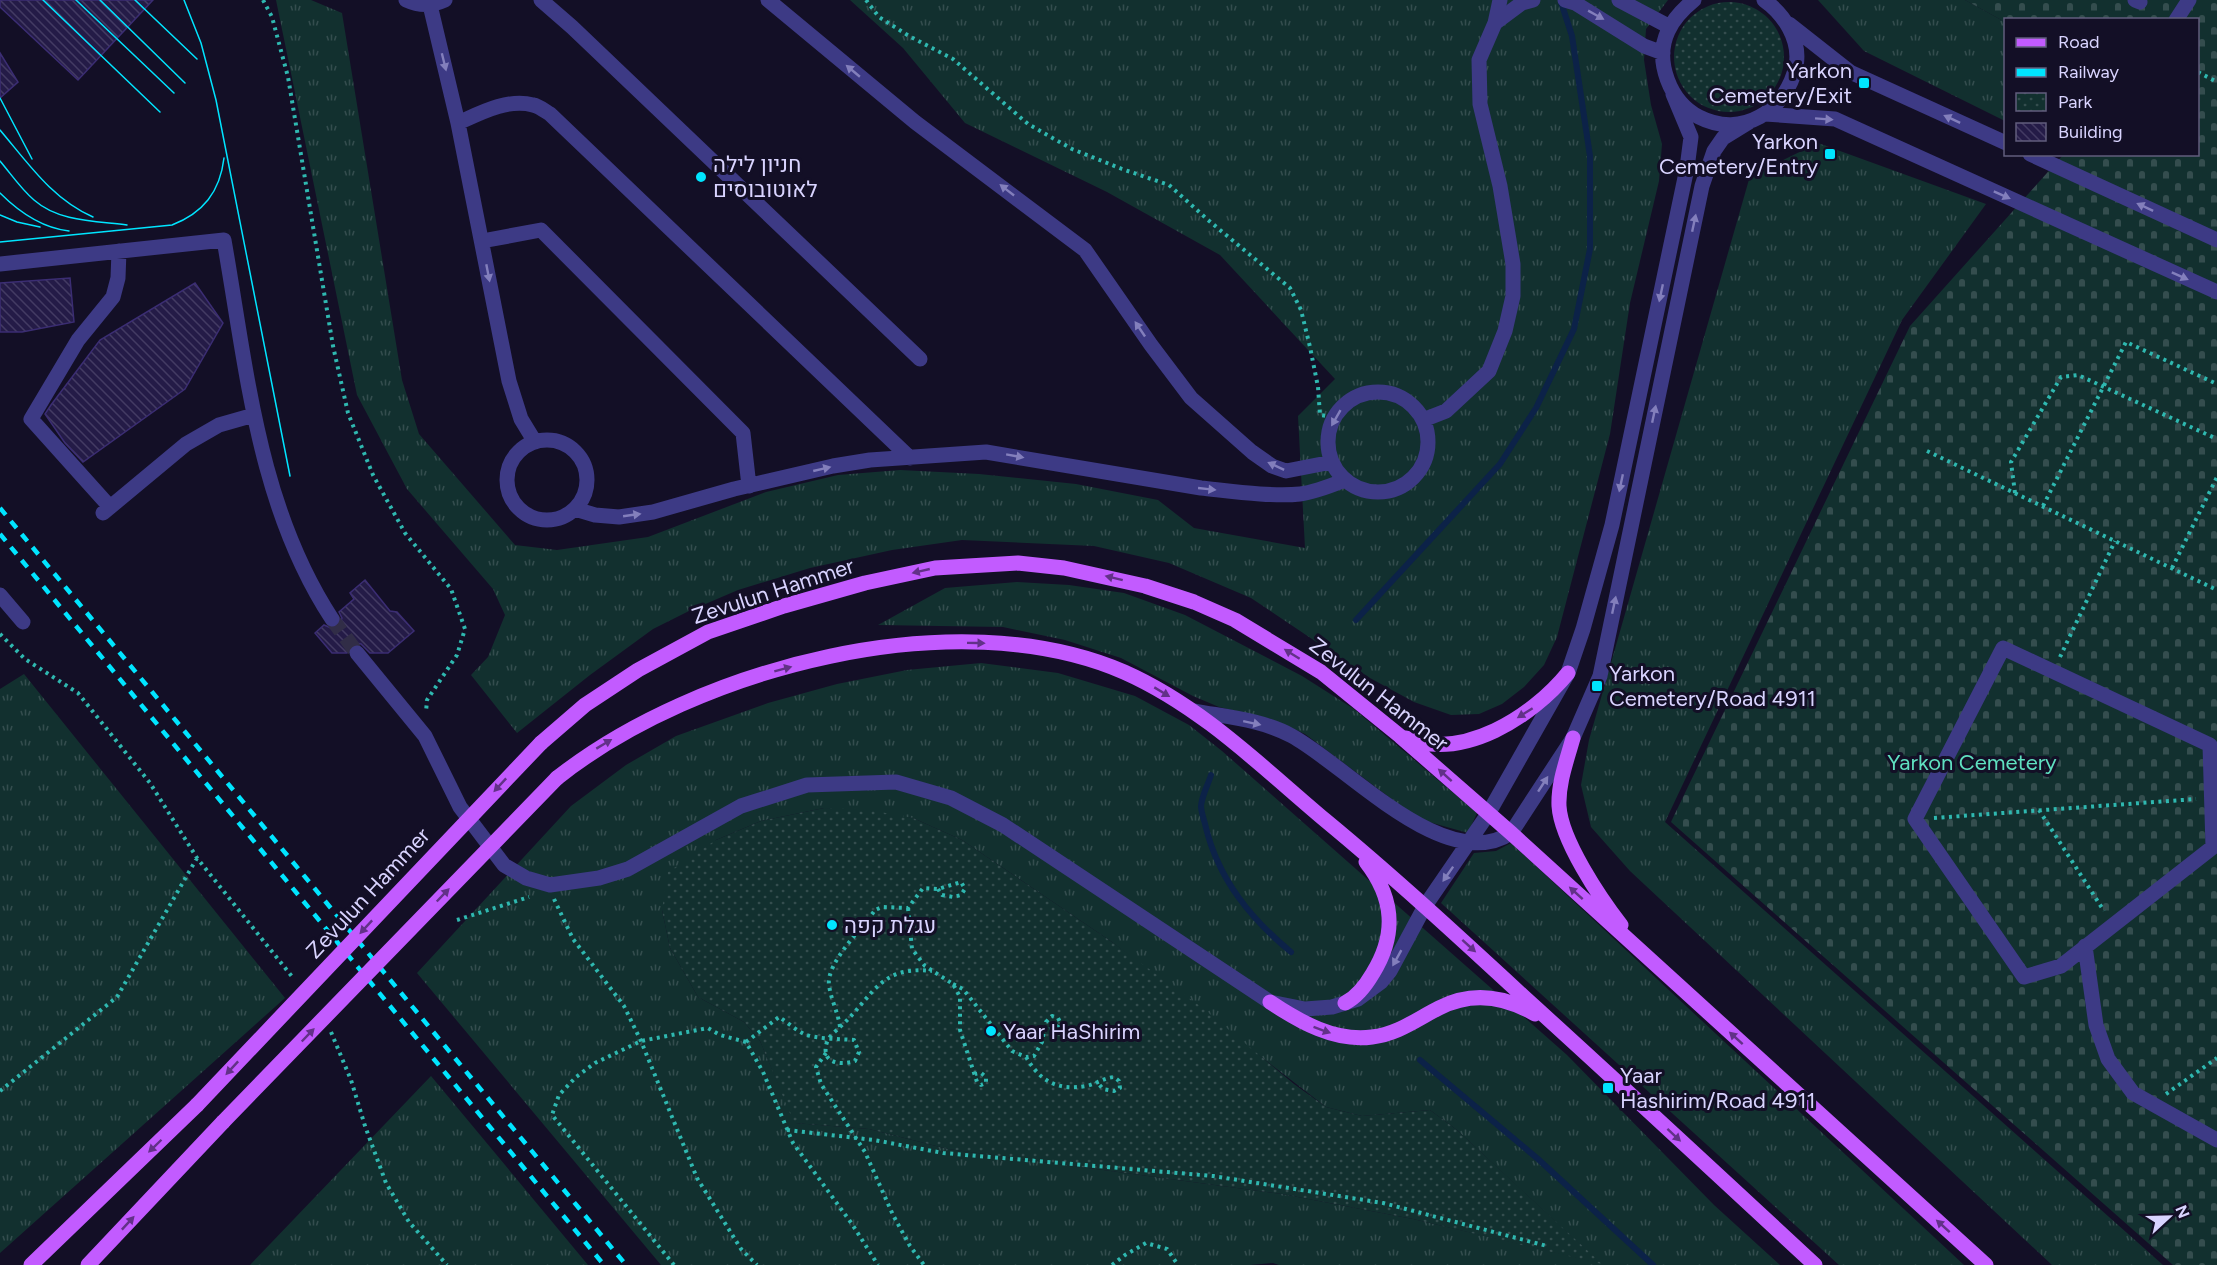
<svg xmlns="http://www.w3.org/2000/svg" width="2217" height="1265" viewBox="0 0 2217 1265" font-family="Figtree,Heebo,sans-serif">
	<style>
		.grass { fill: url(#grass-tufts); fill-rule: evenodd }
		.cemetery { fill: url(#cemetery-stones) }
		.park { fill: url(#park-dots) }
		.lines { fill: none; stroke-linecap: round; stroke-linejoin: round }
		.stream { stroke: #0c2248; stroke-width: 6 }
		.building { fill: url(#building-back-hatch); stroke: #3b2d73; stroke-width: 1.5 }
		.minor-tunnel { stroke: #312d47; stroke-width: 15; stroke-dasharray: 15 8; stroke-linecap: butt }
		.path { stroke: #2fb8b0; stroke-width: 4; stroke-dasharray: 3 4.5; stroke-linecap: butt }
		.minor { stroke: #3d3a85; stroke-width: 15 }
		.major { stroke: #c25bff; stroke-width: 15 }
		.tram { stroke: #00e5ff; stroke-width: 1.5 }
		.rail { stroke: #00e5ff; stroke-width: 4.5; stroke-dasharray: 9 8; stroke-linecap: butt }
		.major-bridge { stroke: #c25bff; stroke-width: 15 }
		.oneway { fill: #837fbc }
		.oneway2 { fill: #623188 }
		.poi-dot { fill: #00e5ff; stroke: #130f26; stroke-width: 2 }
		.labels { text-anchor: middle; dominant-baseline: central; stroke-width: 6; stroke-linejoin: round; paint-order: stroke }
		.poi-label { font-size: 22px; fill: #d9d4ff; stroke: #130f26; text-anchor: start }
		.street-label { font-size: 22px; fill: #d9d4ff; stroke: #130f26 }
		.park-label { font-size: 22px; fill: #5fe0c0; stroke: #130f26 }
	</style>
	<defs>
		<pattern id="grass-tufts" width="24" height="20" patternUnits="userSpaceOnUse" patternTransform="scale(1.5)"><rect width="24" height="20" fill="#12302f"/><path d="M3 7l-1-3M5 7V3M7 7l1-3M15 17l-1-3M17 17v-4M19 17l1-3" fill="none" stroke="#344d4e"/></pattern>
		<pattern id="cemetery-stones" width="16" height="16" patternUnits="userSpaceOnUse" patternTransform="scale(1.5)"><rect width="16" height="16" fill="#12302f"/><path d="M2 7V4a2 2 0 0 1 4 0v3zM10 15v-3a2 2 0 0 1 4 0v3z" fill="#344d4e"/></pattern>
		<pattern id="park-dots" width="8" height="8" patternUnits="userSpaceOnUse" patternTransform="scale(1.5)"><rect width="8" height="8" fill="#12302f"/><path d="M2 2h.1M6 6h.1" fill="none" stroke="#344d4e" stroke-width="1.8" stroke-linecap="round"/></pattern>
		<pattern id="building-back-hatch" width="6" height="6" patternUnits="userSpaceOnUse" patternTransform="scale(1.5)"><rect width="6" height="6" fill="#241b47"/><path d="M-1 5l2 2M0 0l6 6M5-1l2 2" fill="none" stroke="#433b63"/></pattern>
	</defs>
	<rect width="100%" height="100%" fill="#130f26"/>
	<path class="grass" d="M276 0H311L342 13 402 380 419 434 515 545 557 550 648 537 766 492 838 475 900 470 979 474 1076 484 1158 500 1194 528 1305 548 1298 416 1335 379 1220 255 1107 192 965 123 903 48 850 0H1668L1646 29 1644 60 1651 105 1662 144 1659 181 1630 303 1610 434 1557 637 1544 665 1524 687 1502 704 1479 714 1451 715 1414 702 1370 678 1251 598 1169 563 1094 546 962 540 892 550 810 568 738 590 689 611 653 629 590 675 517 733 471 675 488 657 505 615 493 589 407 489 357 395Z
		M1818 0H1965L2005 22V121L1864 51Z
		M1818 143 1986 204 1902 320 1665 822 2163 1265H2052L1630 871 1591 827 1581 785 1589 740 1750 176Z
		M1017 582 1069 585 1124 593 1185 615 1302 676 1354 709 1477 813 1468 833 1429 822 1409 812 1305 734 1271 719 1219 707 1193 696 1121 658 1065 640 1003 627 878 625 945 588Z
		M981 663 1058 673 1135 696 1189 725 1222 751 1567 1055 1714 1205 1780 1265H1279L1273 1263 1250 1265H661L417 973 571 806 626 765 676 736 768 703 837 684 907 670ZM824 808 913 818 962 840 1112 942 1326 1107 1362 1116 1430 1110 1457 1130 1600 1263 1413 1219 1282 1194 948 1149 869 1129 795 1123 760 1041 744 1022 698 997 670 948 662 910 716 840 761 821Z
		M24 674 285 998 0 1253V689Z
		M1511 843 1964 1265H1839L1441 903 1474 853 1496 851Z
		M431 1076 588 1265H250Z"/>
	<path class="cemetery" d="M1965 0H2217V1265H2173L1671 822 1910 326 2063 155 2198 154V20H2006L2005 22Z"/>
	<path class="park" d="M1674 57a55 55 0 1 1 110 0a55 55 0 1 1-110 0Z
		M824 808 864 809 913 818 962 840 1112 942 1204 1009 1294 1084 1326 1107 1362 1116 1430 1110 1457 1130 1602 1264 1413 1219 1282 1194 948 1149 869 1129 794 1123 760 1041 744 1022 698 997 670 948 662 910 668 872 716 840 761 821Z"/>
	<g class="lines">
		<path class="stream" d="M1356 620 1500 464 1536 408 1574 329 1590 249V156L1572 36 1561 2
			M1211 775C1208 785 1202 795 1201 806 1201 813 1205 822 1206 828 1219 880 1251 919 1291 952
			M1420 1060 1538 1159 1653 1265"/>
	</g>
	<path class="building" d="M0 0H153L78 80 0 7Z
		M0 53 18 82 0 98Z
		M70 278 74 322 22 332H0V283Z
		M195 283 223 323 185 389 83 462 65 443 45 414 51 405 100 340Z
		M365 580 390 611 397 612 414 631 388 653H370L361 644 356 643 350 646 347 653H332L315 633 324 625 333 629 340 624 342 618 339 612 354 599 350 593Z"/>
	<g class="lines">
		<path class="minor-tunnel" d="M332 619 357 653"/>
		<path class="path" d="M263 0 272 17 288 77 333 346 348 413 373 475 405 533 451 589 465 629 457 655 427 700 426 712
			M866 0 879 17 909 36 953 59 1028 124 1072 149 1122 169 1169 185 1208 220 1290 288 1301 310 1310 347 1318 387 1320 415 1335 417
			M2198 72 2217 82
			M1927 451 2217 590
			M2015 493 2011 462 2061 377 2078 375 2217 439
			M2043 506 2126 342 2217 384
			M2172 568 2217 477
			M0 634 25 659 78 693 150 783 197 858 294 979
			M2060 657 2115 541
			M2039 810 2104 911
			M1934 818 2196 799
			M554 899 573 939 624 1006 641 1041 697 1178 741 1249 757 1265
			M908 908 912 949 925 966 953 984 960 997V1030L977 1082 981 1085 986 1083V1077L981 1073 975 1074
			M457 920 529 897
			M953 984 963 989 1012 1051 1026 1057 1034 1056 1042 1042 1046 1022 1052 1016 1058 1018 1060 1022 1058 1026 1045 1031
			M840 1027C873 997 879 965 932 971
			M331 1032 351 1080 365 1126 386 1183 409 1222 447 1265
			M746 1042 779 1017C787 1022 796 1030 804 1034 816 1039 840 1039 854 1040L859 1052 855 1061C840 1066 820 1063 827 1042 829 1036 836 1031 840 1027 838 1012 831 1000 829 985 826 963 862 929 875 910L882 907 908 908 923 888 938 889 961 882 965 889 961 895 953 897 942 895 938 889
			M826 1053 816 1067 821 1084 865 1152 893 1215 910 1246 924 1265
			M1026 1057C1040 1081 1057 1091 1086 1086 1096 1084 1104 1078 1114 1077L1119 1081 1120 1088 1114 1091 1103 1089 1096 1081
			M0 1091 117 997 197 858
			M2166 1094 2217 1058
			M787 1130 874 1140 943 1153 1213 1176 1383 1203 1547 1246
			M674 1265 552 1115 559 1095 576 1077 595 1063 641 1041 708 1028 720 1035 746 1042 763 1072 793 1143 852 1224 878 1265
			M1112 1265 1125 1255 1146 1243 1167 1249 1178 1265"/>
		<path class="minor" d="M406 0C419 6 432 6 445 0
			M541 0 572 27 920 359
			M768 0 915 122 1085 250 1151 345 1191 398 1252 452 1272 466 1286 471 1332 462
			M1565 0 1575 3 1644 46 1663 53
			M1619 0 1670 27
			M1694 0C1683 9 1674 18 1668 31 1654 61 1670 102 1699 117 1742 139 1786 111 1796 66 1801 40 1784 14 1764 0
			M2135 0 2140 2
			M430 5 458 123 509 381 521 419 535 442
			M2176 20 2189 0
			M1495 23 1522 3 1533 0
			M1789 24 1850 72 2006 143
			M1765 114 1835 119 2217 292
			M458 123C480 113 508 98 533 105 539 106 545 111 550 114L910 458
			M2030 154 2217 240
			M482 241 541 230 743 433 749 486
			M0 264 224 240C247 370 258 506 332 619
			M1328 442a50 50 0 1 1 100 0a50 50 0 1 1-100 0Z
			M1423 420 1446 411 1489 371 1505 331 1513 296V264L1500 186 1480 104 1479 60 1495 23 1500 0
			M507 480a40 40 0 1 1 80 0a40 40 0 1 1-80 0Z
			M110 507 31 419 78 340 113 297 118 278 119 251
			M575 509 595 515 619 517 653 512 734 489 833 466 870 460 986 452 1201 488C1230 491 1272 497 1300 494 1316 492 1330 486 1345 480
			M103 513 186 444 219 425 254 415
			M0 595 23 622
			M2003 648 2210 745 2213 847 2061 966 2024 977 1915 819Z
			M357 653 425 736 460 807 504 865 526 878 550 885 599 878 628 869 741 806 807 785 896 782 951 798 1003 825 1270 1002 1305 1009 1332 1007 1358 999 1381 982 1390 971 1425 906 1488 814 1568 673 1583 629 1612 525 1687 168 1691 137 1673 94
			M1195 711C1227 717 1263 720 1292 736 1347 766 1446 876 1511 833L1573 738 1600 676 1702 186 1714 151 1723 138 1749 122
			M2085 946 2096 1025 2108 1059 2133 1093 2217 1140"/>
		<path class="major" d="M1406 738C1463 761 1532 717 1568 673
			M1573 738C1567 760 1558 783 1559 806 1561 840 1600 898 1621 925
			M541 743 585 705 638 670 708 632 784 606 865 583 935 568 1018 563 1064 568 1145 586 1194 602 1235 620 1321 672 1400 736 1511 833 1986 1265
			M557 778C696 668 956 599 1124 672 1201 706 1262 767 1325 820 1394 877 1459 937 1524 997 1622 1086 1718 1175 1815 1265
			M1270 1002C1300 1022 1335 1042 1372 1037 1398 1034 1417 1019 1439 1008 1472 991 1504 996 1535 1014
			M1345 1003C1357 997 1366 985 1373 973 1397 934 1394 898 1366 862
			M31 1265 197 1105
			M88 1265 223 1122"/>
		<path class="tram" d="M43 0 160 112
			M76 0 174 93
			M100 0 185 83
			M135 0 197 59
			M184 0 201 43 216 100 290 476
			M0 98 32 159
			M0 130C28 163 52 199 93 217
			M0 161C11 174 21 189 34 200 59 222 96 221 127 225
			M0 193C19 212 42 228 69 231
			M0 215 17 222 40 227
			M0 242 172 225C203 213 220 192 224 158"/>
		<path class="rail" d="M0 508 626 1265
			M0 534 604 1265"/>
		<path class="major-bridge" d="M197 1105 541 743
			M223 1122 557 778"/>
	</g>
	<defs><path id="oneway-solid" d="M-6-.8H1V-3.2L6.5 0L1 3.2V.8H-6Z" transform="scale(1.5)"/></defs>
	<g class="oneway">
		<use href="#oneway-solid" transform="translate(1596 15) rotate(29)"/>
		<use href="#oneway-solid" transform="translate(444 62) rotate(76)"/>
		<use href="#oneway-solid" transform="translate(853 71) rotate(-140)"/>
		<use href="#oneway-solid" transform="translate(1824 119) rotate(4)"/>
		<use href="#oneway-solid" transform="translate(1952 119) rotate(-155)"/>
		<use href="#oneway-solid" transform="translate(1007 190) rotate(-142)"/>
		<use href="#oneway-solid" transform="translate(2002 195) rotate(24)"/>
		<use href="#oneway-solid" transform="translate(2145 207) rotate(-155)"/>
		<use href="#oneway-solid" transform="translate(1694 223) rotate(-78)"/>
		<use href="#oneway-solid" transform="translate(488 273) rotate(79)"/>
		<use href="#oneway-solid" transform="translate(2180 276) rotate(24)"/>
		<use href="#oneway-solid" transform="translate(1661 293) rotate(102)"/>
		<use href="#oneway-solid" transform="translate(1140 329) rotate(-124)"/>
		<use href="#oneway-solid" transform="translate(1654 414) rotate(-78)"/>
		<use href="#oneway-solid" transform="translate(1336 418) rotate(120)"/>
		<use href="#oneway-solid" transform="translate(1015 456) rotate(10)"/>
		<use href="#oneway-solid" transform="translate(1276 466) rotate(-155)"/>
		<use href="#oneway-solid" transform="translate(822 469) rotate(-13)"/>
		<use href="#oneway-solid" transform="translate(1621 483) rotate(102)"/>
		<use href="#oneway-solid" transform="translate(1207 489) rotate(6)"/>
		<use href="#oneway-solid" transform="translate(632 515) rotate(-8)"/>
		<use href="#oneway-solid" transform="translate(1614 605) rotate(-78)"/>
		<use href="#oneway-solid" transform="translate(1252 723) rotate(12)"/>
		<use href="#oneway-solid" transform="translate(1543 784) rotate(-57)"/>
		<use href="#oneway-solid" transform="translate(1448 874) rotate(125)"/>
		<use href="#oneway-solid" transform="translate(1397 958) rotate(119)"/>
	</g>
	<g class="oneway2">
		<use href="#oneway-solid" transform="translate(921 571) rotate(167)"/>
		<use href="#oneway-solid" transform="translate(1114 578) rotate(-166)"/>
		<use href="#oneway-solid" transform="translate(976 643) rotate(1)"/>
		<use href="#oneway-solid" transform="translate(1292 654) rotate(-148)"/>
		<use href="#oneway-solid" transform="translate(783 669) rotate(-15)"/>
		<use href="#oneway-solid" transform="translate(1162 692) rotate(31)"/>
		<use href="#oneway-solid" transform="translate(1525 713) rotate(148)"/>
		<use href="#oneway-solid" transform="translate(604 744) rotate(-31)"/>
		<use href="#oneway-solid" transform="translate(1445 775) rotate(-138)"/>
		<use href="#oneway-solid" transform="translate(500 785) rotate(133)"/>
		<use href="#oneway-solid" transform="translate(1576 893) rotate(-138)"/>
		<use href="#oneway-solid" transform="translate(443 895) rotate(-46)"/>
		<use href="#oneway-solid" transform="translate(366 927) rotate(133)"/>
		<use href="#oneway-solid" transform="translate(1469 946) rotate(42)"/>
		<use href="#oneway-solid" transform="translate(1322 1030) rotate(20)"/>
		<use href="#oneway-solid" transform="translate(308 1035) rotate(-46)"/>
		<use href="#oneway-solid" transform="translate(1736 1038) rotate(-138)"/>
		<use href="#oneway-solid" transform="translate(232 1068) rotate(133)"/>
		<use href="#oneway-solid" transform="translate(1674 1135) rotate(43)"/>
		<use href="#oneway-solid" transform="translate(155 1146) rotate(136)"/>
		<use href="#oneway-solid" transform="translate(128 1223) rotate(-47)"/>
		<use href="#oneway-solid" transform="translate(1943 1226) rotate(-138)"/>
	</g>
	<g class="poi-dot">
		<rect x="1858" y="77" width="12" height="12" rx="3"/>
		<rect x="1824" y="148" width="12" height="12" rx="3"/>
		<circle cx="701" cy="177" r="6"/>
		<rect x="1591" y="680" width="12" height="12" rx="3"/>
		<circle cx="832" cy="925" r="6"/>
		<circle cx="991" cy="1031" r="6"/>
		<rect x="1602" y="1082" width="12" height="12" rx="3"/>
	</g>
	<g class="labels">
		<g class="poi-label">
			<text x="1852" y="70" text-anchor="end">Yarkon<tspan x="1852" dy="25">Cemetery/Exit</tspan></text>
			<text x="1818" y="141" text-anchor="end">Yarkon<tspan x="1818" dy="25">Cemetery/Entry</tspan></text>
			<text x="713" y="164">חניון לילה<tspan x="713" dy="25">לאוטובוסים</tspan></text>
			<text x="1609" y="673">Yarkon<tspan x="1609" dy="25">Cemetery/Road 4911</tspan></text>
			<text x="844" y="925">עגלת קפה</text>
			<text x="1003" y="1031">Yaar HaShirim</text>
			<text x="1620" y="1075">Yaar<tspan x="1620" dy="25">Hashirim/Road 4911</tspan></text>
		</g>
		<g class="street-label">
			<text transform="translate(773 591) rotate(-18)">Zevulun Hammer</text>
			<text transform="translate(1379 694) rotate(38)">Zevulun Hammer</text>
			<text transform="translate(368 893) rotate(-47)">Zevulun Hammer</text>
		</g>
		<g class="park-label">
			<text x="1972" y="762">Yarkon Cemetery</text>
		</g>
	</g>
	<rect x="2004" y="18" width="195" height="138" fill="#130f26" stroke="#625e7d" stroke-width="1.5"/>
	<rect x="2016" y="38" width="30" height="9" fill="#c25bff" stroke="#625e7d" stroke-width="1.5"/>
	<text x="2058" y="48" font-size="18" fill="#d9d4ff">Road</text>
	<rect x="2016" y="68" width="30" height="9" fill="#00e5ff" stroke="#625e7d" stroke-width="1.5"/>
	<text x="2058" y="78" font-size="18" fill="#d9d4ff">Railway</text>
	<rect x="2016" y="93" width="30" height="18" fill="url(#park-dots)" stroke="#625e7d" stroke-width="1.5"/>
	<text x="2058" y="108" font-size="18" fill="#d9d4ff">Park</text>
	<rect x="2016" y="123" width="30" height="18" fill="url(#building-back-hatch)" stroke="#625e7d" stroke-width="1.5"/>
	<text x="2058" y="138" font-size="18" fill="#d9d4ff">Building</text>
	<g transform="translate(2169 1217) rotate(68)" stroke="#130f26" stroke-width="4.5" paint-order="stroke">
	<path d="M0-4.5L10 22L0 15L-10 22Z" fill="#d9d4ff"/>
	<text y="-9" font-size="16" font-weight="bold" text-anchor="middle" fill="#d9d4ff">N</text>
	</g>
</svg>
